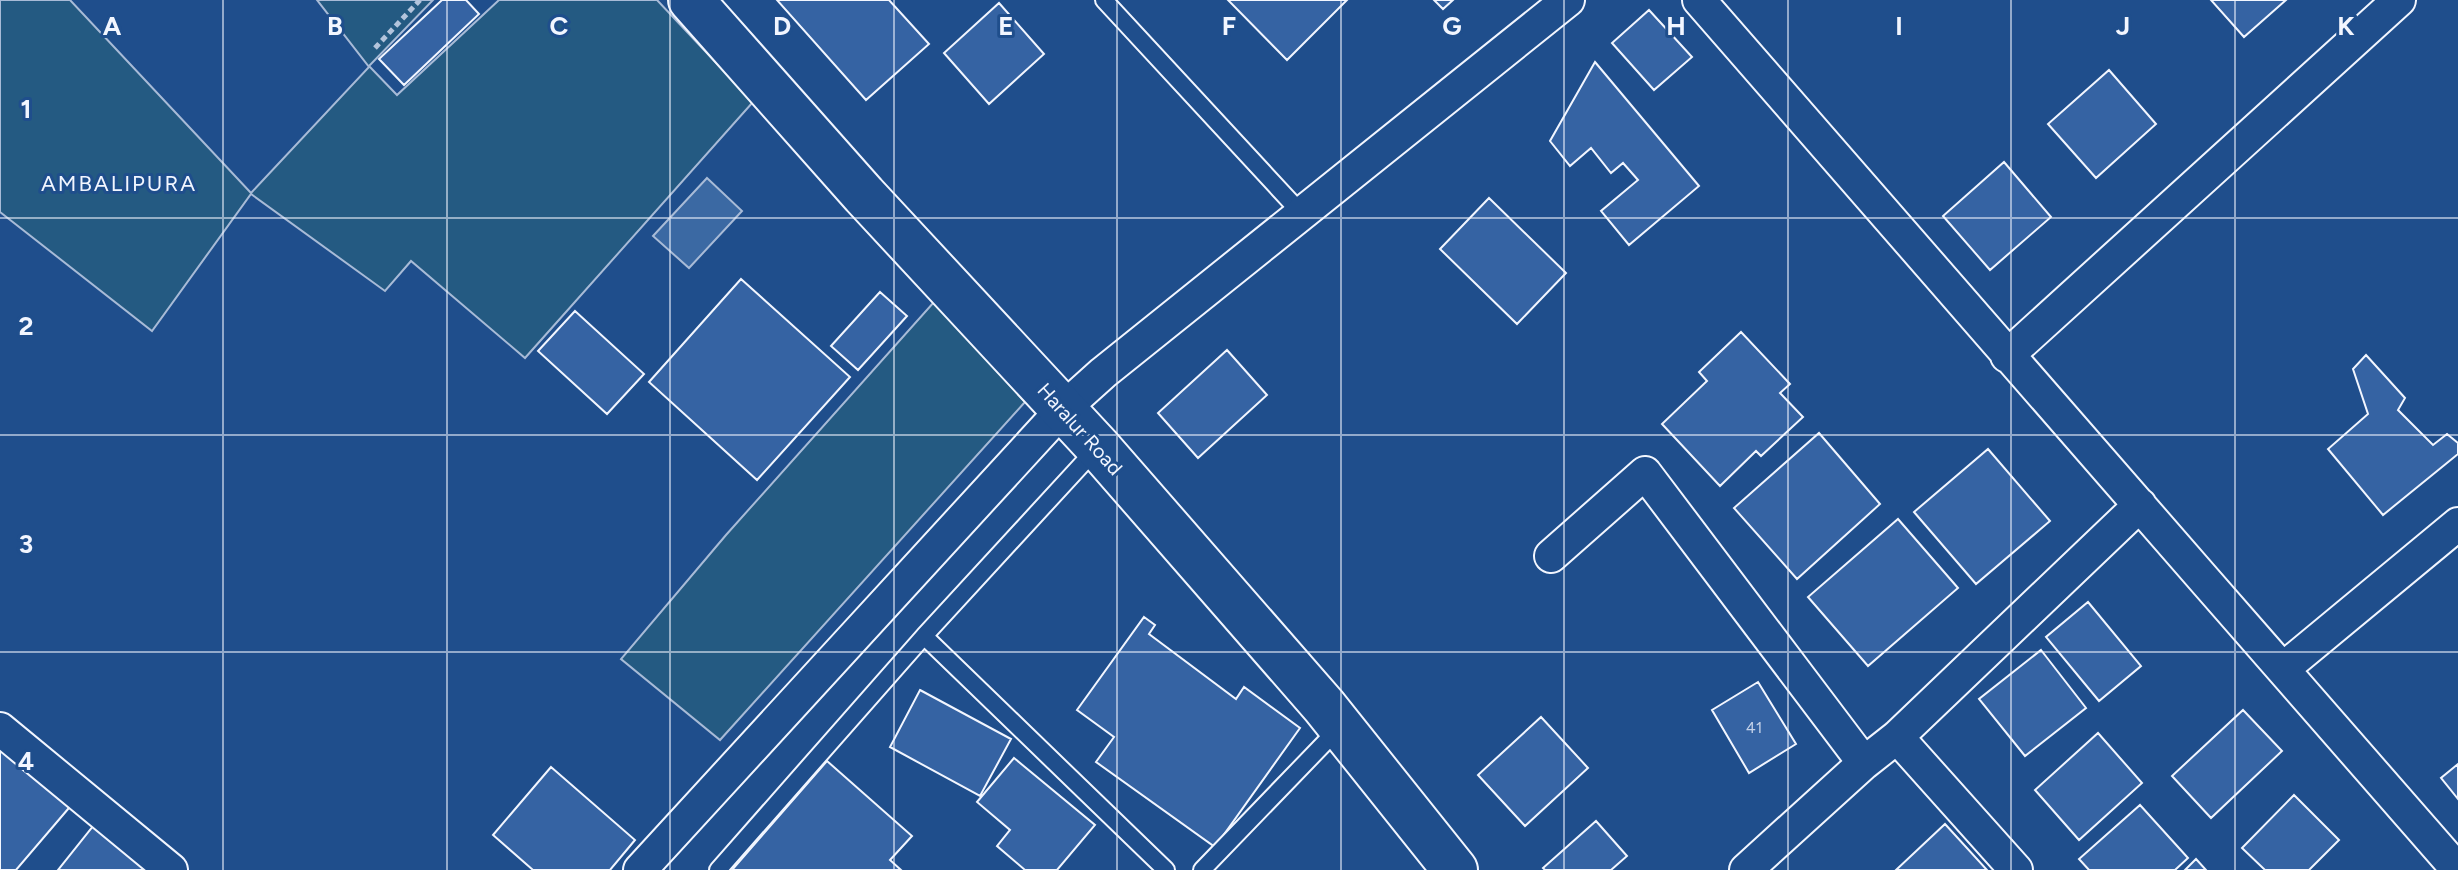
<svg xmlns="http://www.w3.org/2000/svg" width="2458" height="870" viewBox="0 0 2458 870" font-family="Figtree,sans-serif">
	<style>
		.green { fill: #245a82; stroke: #a8bbd7; stroke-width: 2 }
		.water { fill: #3b69a3; stroke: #a8bbd7; stroke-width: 2 }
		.building { fill: #3563a3; stroke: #f2f6ff; stroke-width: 2 }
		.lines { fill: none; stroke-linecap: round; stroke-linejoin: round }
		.lane-casing { stroke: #f2f6ff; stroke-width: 20 }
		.street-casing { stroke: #f2f6ff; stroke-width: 36 }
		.secondary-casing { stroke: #f2f6ff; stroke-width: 48 }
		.path { stroke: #b3c4dc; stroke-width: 5; stroke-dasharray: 6 4; stroke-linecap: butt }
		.lane { stroke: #1f4e8c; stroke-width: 16 }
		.street { stroke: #1f4e8c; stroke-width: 32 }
		.secondary { stroke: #1f4e8c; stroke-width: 44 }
		.grid { fill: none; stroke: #f2f6ff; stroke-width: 2; stroke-opacity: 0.55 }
		.labels { text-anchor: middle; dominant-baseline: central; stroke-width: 6; stroke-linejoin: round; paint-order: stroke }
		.number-label { font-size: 16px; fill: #c3d1e8 }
		.street-label { font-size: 20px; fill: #f2f6ff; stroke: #1f4e8c }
		.neighbourhood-label { font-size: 22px; letter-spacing: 2px; fill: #f2f6ff; stroke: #1f4e8c }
		.grid-label { font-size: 26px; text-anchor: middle; font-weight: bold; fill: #f2f6ff; stroke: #1f4e8c; stroke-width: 6; stroke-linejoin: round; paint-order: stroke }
	</style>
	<rect width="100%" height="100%" fill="#1f4e8c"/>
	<path class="green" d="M0 0H70L251 193 369 67 317 0H433L369 66 397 95 499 0H657L753 102 525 358 411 261 385 291 251 194 152 331 0 212Z
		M934 302 1025 402 720 740 621 659 726 535Z"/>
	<path class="water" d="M707 178 742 211 689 268 653 236Z"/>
	<path class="building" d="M442 0H466L479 14 404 85 379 59Z
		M777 0H889L929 44 866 100Z
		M1228 0H1347L1287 60Z
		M1434 0H1453L1443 9Z
		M2211 0H2286L2244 37Z
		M999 3 1044 54 989 104 944 53Z
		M1649 10 1692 57 1654 90 1612 43Z
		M1595 62 1699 186 1629 245 1601 211 1638 180 1623 163 1611 173 1591 148 1570 166 1550 141Z
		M2109 70 2156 124 2096 178 2048 124Z
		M2004 162 2051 217 1990 270 1943 216Z
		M1489 198 1566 273 1517 324 1440 249Z
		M741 279 850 377 757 480 649 382Z
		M880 292 907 316 858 370 831 346Z
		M575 311 644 374 607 414 538 351Z
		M1741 332 1790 384 1780 393 1803 417 1761 456 1756 451 1720 486 1662 424 1707 381 1699 372Z
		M1227 350 1267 395 1198 458 1158 413Z
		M2366 355 2405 398 2398 410 2433 445 2447 434 2458 443V454L2383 515 2328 449 2368 414 2353 369Z
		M1819 433 1880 504 1797 579 1734 508Z
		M1988 449 2050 521 1976 584 1914 512Z
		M1898 519 1958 588 1868 666 1808 597Z
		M2088 602 2141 666 2099 701 2046 637Z
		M1144 617 1155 625 1149 634 1236 699 1244 687 1300 728 1215 847 1096 762 1114 737 1077 710Z
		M2041 650 2086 708 2025 756 1979 699Z
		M1758 682 1796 744 1749 773 1712 710Z
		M920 690 1011 739 980 796 890 747Z
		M2243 710 2282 751 2211 818 2172 776Z
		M1541 717 1588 768 1525 826 1478 775Z
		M2098 733 2142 783 2079 840 2035 790Z
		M0 738 74 802 16 870H0Z
		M1014 758 1095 825 1057 870H1025L997 846 1010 830 977 802Z
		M827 761 912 836 890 860 901 870H732Z
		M2458 764V799L2441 778Z
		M551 767 635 840 610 870H533L493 835Z
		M2294 795 2339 840 2309 870H2265L2242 848Z
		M2140 805 2188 858 2175 870H2089L2079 859Z
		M1596 821 1627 856 1611 870H1545L1543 868Z
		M1945 824 1987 870H1896Z
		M94 825 150 870H58Z
		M2196 859 2206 870H2185Z"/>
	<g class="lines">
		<g class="lane-casing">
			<path id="lane" d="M1104 0 1302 214
				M1096 449 924 636 1166 870
				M718 870 924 636
				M1202 870 1339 728"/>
		</g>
		<g class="street-casing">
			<path id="street" d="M1699 0C1951 291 2205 580 2458 870
				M2007 356 2399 0
				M1551 556 1645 473 1864 763
				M2283 669 2458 524
				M0 729 171 870
				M1897 737 2016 870
				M640 870 1063 409 1103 373 1568 0
				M1746 870 1864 763 1897 737 2140 505"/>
		</g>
		<g class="secondary-casing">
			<path id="secondary" d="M691 0 864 195 1098 447 1324 706 1455 870"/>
		</g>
		<path class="path" d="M375 48 420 0"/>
		<use href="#lane" class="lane"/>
		<use href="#street" class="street"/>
		<use href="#secondary" class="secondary"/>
	</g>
	<path class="grid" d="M223 0V870M447 0V870M670 0V870M894 0V870M1117 0V870M1341 0V870M1564 0V870M1788 0V870M2011 0V870M2235 0V870M0 218H2458M0 435H2458M0 652H2458"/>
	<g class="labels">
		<g class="number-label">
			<text x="1754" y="727">41</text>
		</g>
		<g class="street-label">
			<text transform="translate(1080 429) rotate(48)">Haralur Road</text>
		</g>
		<g class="neighbourhood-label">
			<text x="119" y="183">AMBALIPURA</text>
		</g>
	</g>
	<g class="grid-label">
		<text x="112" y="35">A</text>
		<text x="335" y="35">B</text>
		<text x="559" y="35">C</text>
		<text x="782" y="35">D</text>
		<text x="1006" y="35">E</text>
		<text x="1229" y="35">F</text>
		<text x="1452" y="35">G</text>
		<text x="1676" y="35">H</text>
		<text x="1899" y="35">I</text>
		<text x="2123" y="35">J</text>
		<text x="2346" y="35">K</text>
		<text x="26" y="118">1</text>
		<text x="26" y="335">2</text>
		<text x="26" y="553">3</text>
		<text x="26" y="770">4</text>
	</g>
</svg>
